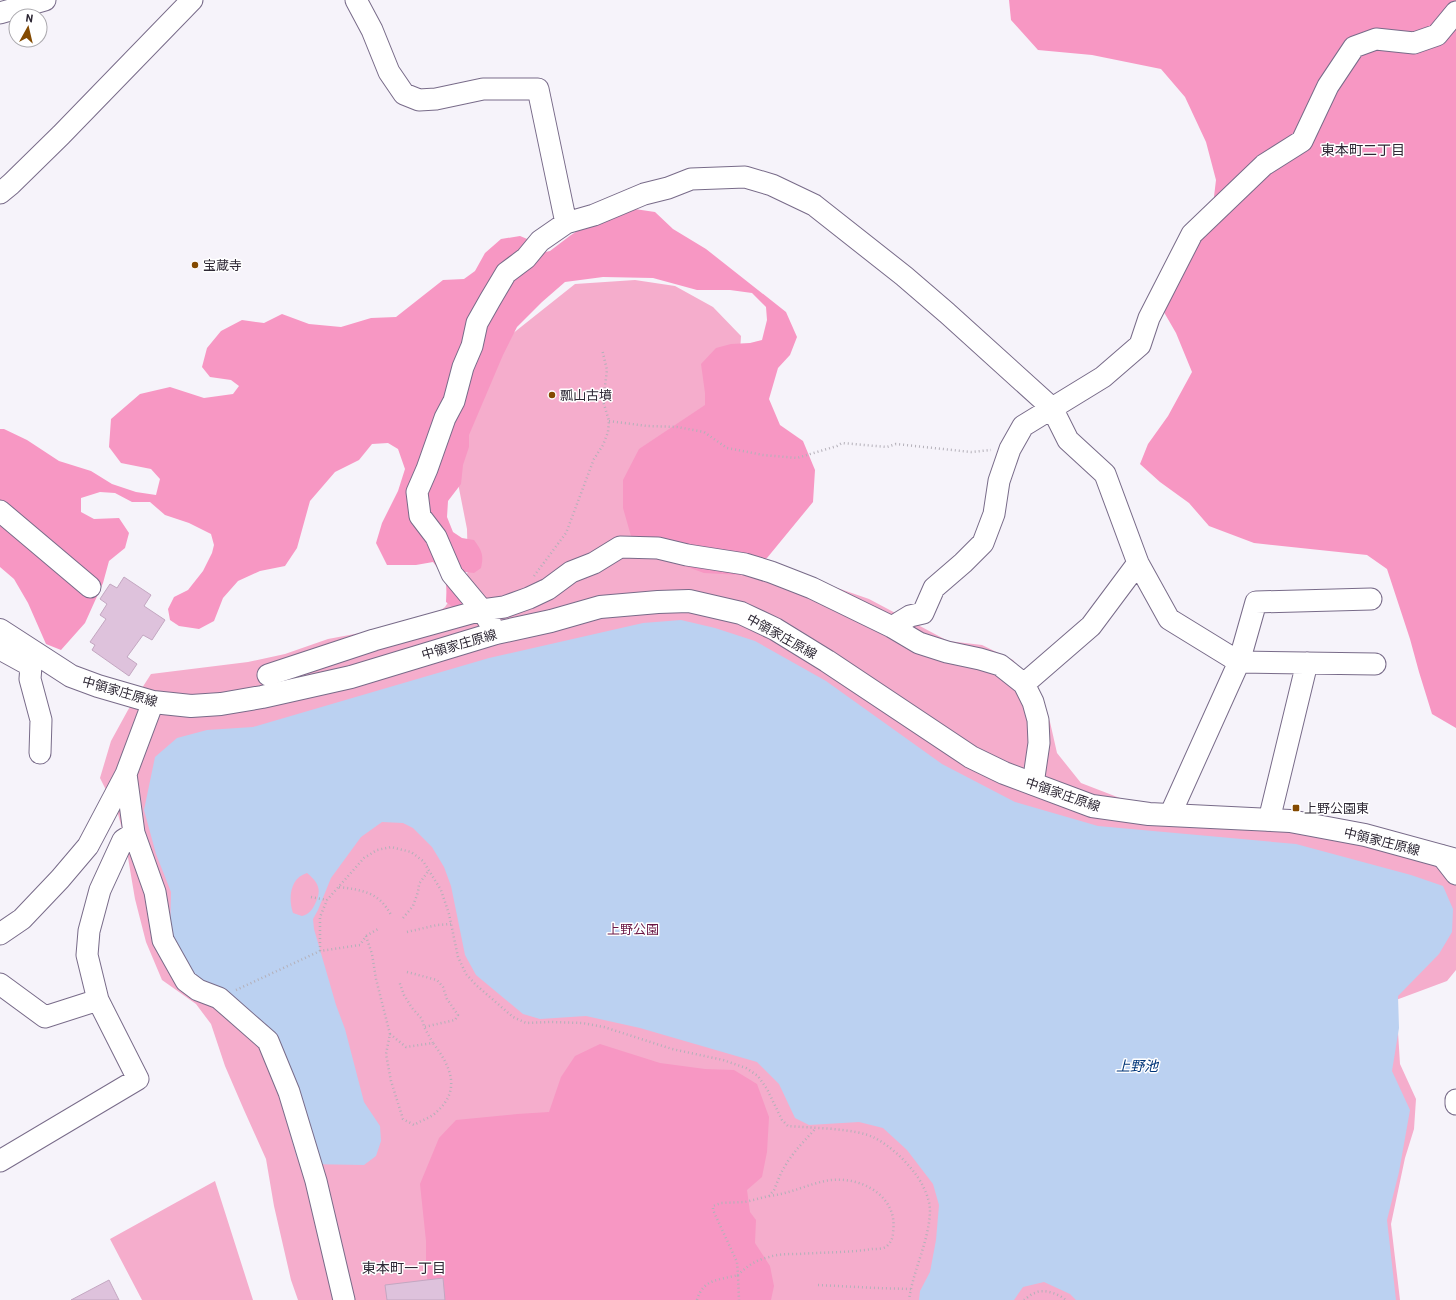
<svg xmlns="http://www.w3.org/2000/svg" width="1456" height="1300" viewBox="0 0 1456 1300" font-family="Barlow,'Noto Sans JP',sans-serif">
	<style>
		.green { fill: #f5adcc }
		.forest { fill: #f797c3 }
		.water { fill: #bbd1f1; fill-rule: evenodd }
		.building { fill: #dec2dc; stroke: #c3a7c1 }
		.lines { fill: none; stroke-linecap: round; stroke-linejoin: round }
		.minor-casing { stroke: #786b89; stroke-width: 23 }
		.major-casing { stroke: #786b89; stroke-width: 24 }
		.path { stroke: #b4b0b9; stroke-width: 2.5; stroke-dasharray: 1 3; stroke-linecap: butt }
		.minor { stroke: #fff; stroke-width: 21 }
		.major { stroke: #fff; stroke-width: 22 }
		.poi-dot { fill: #844a00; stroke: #fff; stroke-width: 1.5 }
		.labels { text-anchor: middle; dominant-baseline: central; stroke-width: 3; stroke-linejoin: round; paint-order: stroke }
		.poi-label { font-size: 13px; fill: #2e2835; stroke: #fff; text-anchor: start }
		.street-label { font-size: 13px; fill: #2e2835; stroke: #fff }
		.park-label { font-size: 13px; fill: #691644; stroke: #fff }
		.neighbourhood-label { font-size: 14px; fill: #2e2835; stroke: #fff }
		.water-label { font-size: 14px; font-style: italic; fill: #013578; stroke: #fff }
	</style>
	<rect width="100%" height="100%" fill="#f6f3fa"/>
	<path class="green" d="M635 280 675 286 713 307 741 336 739 370 630 516 869 599 948 641 982 645 1013 660 1039 695 1050 722 1057 753 1081 783 1125 800 1365 837 1451 871 1456 882V970L1447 981 1396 1000 1400 1064 1416 1099 1414 1129 1405 1158 1391 1224 1400 1300H298L291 1280 274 1206 266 1159 244 1110 225 1066 211 1024 196 1004 162 980 146 942 135 899 125 840 118 814 100 778 111 741 128 710 151 674 248 662 285 654 328 639 387 628 429 619 445 607 468 572 467 529 454 463 497 346 575 284Z
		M215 1181 253 1300H142L110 1239Z"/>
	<path class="forest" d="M1009 0H1456V728L1432 714 1419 672 1410 639 1387 569 1367 555 1254 543 1209 526 1189 503 1160 482 1140 464 1148 444 1168 416 1192 372 1176 333 1161 307 1213 205 1216 180 1206 142 1185 97 1161 69 1092 55 1038 50 1011 20Z
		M628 208 655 212 673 229 706 249 786 312 797 337 790 355 778 368 769 399 780 425 803 441 815 470 813 502 767 558 741 575 704 573 657 556 631 536 623 508V480L639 449 705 405V393L701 364 716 348 731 344 750 343 762 340 767 320 766 307 752 293 730 290H697L653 278 603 277 565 282 542 302 517 327 503 355 469 435V447L463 465 461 484 448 501 447 517 453 532 462 538 474 540C482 551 484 555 481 568L474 573 464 572 461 577 469 602 461 609 454 608 446 602C447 581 447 579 433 562L416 565H387L376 543 382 523 398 491 405 469 398 449 388 443 372 444 359 460 335 472 310 501 297 548 285 566 260 571 238 581 223 598 214 621 199 629 179 626 170 620 168 609 174 597 188 590 203 571 212 553 214 545 211 534 189 523 165 515 150 502H132L115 493 100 492 81 498V512L94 519 119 518 129 533 125 548 109 561 103 583 85 623 61 650 46 644 28 603 14 579 0 567V429H4L27 440 59 461 91 471 112 484 136 492 156 495 160 479 151 469 121 463 109 447 111 419 140 394 170 387 204 398 233 394 239 386 231 380 210 377 202 367 207 348 221 331 242 320 264 323 282 314 309 324 341 327 371 318 396 317 443 280 464 279 475 271 485 253 501 239 520 236 532 241 541 253 550 251 571 235 596 219Z
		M600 1044 660 1063 705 1069 734 1070 757 1084 769 1117 767 1152 762 1177 747 1190 750 1212 756 1220 755 1243 770 1266 774 1286 771 1300H430L426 1269V1241L420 1184 439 1138 456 1120 517 1114 549 1112 561 1077 575 1056Z"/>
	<path class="water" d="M681 620 715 628 755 641 826 681 942 764 1015 802 1098 826 1296 844 1411 875 1443 886 1453 909 1452 932 1439 954 1398 996 1399 1028 1392 1071 1410 1110 1399 1172 1387 1220 1396 1300H1076L1070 1294 1044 1282 1023 1287 1014 1300H919L920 1291 930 1272 936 1240 939 1205 933 1184 907 1150 883 1128 859 1122 809 1125 795 1118 779 1084 757 1062 640 1028 586 1016 540 1019 523 1014 476 975 465 955 451 886 444 867 432 847 413 828 403 823 382 822 361 837 331 878 318 910 313 919 314 929 336 1005 345 1029 364 1102 380 1126 381 1141 376 1156 364 1165 305 1164 297 1158 276 1085 243 1009 197 979 170 935 171 892 156 854 144 810 155 757 177 738 207 730 253 727 489 658 643 623ZM307 873C319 883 322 890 315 904 312 910 309 914 302 916L293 913C288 898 290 878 307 873Z"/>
	<path class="building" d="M124 577 151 595 144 606 165 620 152 640 143 635 127 657 137 664 129 676 92 650 95 645 90 642 106 619 100 615 107 604 100 599 110 584 117 588Z
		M443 1278 445 1300H387L385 1285Z
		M109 1280 119 1300H71Z"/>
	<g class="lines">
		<g class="minor-casing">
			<path id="minor" d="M356 0 372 30 389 72 404 94 419 100 436 99 483 89H538L566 223
				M0 13 45 0
				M0 193 11 184 61 135 192 0
				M0 511 90 587
				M892 627 910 616 923 613 934 588 963 563 983 543 994 514 999 481 1010 449 1023 426 1103 377 1140 345 1149 318 1192 234 1264 165 1302 141 1328 86 1354 47 1376 39 1414 43 1437 35 1456 12
				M496 633 482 610 452 574 436 537 420 516 417 492 427 469 445 418 454 401 463 367 472 346 477 323 490 300 506 273 526 258 540 241 566 223 594 215 644 194 668 188 691 179 745 177 772 185 814 205 904 276 947 313 1052 408 1068 440 1105 474 1138 563 1169 619 1239 662 1375 664
				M0 649 31 666 39 656
				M31 666 30 679 41 720 40 753
				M268 675 374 640 482 610 504 607 529 598 548 589 571 572 594 563 620 547 658 548 687 555 745 564 771 572 812 588 892 627 919 643 947 652 980 659 1000 665 1024 684 1033 702 1038 720 1039 743 1033 784
				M1024 684 1091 626 1138 563
				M126 774 134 833 155 892 163 940 186 981 198 990 219 998 268 1041 289 1092 316 1181 344 1300
				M1170 815 1239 662 1256 602 1371 599
				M1269 820 1307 663
				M1442 856 1456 874
				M0 934 22 919 60 879 88 846 126 774 153 702
				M0 984 45 1017 98 1000
				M1456 1100V1104
				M0 1161 138 1079 98 1000 87 955 89 931 100 890 123 840 134 833"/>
		</g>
		<g class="major-casing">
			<path id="major" d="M0 630 71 676 98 686 153 702 191 706 221 704 262 697 351 677 496 633 551 621 600 607 658 602 689 601 741 613 775 629 827 661 971 757 1004 773 1092 806 1149 814 1290 821 1365 835 1456 860"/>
		</g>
		<path class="path" d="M609 421 647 426 677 427 704 432 727 448 763 455 797 458 837 446 842 443 887 447 896 444 971 452 991 450
			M534 576 566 533 594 459 603 445 608 432 609 421 603 401 607 370 602 349
			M339 887C362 890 379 892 391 915
			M311 897 327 900
			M403 918 413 906 418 892 419 884 429 870
			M407 932 437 925 451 924
			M366 936 372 954 376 979 390 1034 386 1054 391 1081 403 1119 414 1125C420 1121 427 1119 433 1115 462 1092 452 1068 433 1043
			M320 951V917L327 900 364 858 377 850 391 847 411 852 423 861 441 890 449 914 458 957 466 974 476 985 513 1017 526 1023 550 1022 582 1023 604 1027 672 1049 723 1060 746 1068 758 1076 767 1089 782 1120 788 1126C811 1128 856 1128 875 1138 890 1146 904 1159 914 1172 922 1182 930 1198 930 1211 929 1242 913 1270 909 1300
			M407 972 437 980 443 987 447 999 458 1015 455 1020 424 1027
			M236 990 320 951 360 945 366 936 378 929
			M390 1034 406 1047 433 1043 424 1027 422 1019 412 1008 404 995 399 981
			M769 1196C789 1194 806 1185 825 1181 858 1174 899 1195 893 1232 893 1238 891 1242 887 1246 884 1249 877 1249 872 1249 848 1253 824 1252 799 1254 789 1254 778 1254 769 1257 756 1260 747 1266 738 1275L737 1262 713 1210V1206L721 1203 745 1202 769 1196 774 1190 781 1173 788 1161 797 1149 816 1128
			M818 1285 877 1288 911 1289
			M697 1300C703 1278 721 1280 738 1275L739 1300
			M1024 1300C1027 1298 1031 1294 1035 1293 1043 1288 1059 1294 1066 1300"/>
		<use href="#minor" class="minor"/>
		<use href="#major" class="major"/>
	</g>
	<g class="poi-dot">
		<circle cx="195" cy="265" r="4"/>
		<circle cx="552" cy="395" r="4"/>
		<rect x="1292" y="804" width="8" height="8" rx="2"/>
	</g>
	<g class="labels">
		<g class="poi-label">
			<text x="203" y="265">宝蔵寺</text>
			<text x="560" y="395">瓢山古墳</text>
			<text x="1304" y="808">上野公園東</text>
		</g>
		<g class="street-label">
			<text transform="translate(782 636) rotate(29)">中領家庄原線</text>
			<text transform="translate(459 644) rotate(-16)">中領家庄原線</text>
			<text transform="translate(120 691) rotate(16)">中領家庄原線</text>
			<text transform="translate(1063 794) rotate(19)">中領家庄原線</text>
			<text transform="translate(1382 841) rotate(14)">中領家庄原線</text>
		</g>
		<g class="park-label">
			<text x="633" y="929">上野公園</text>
		</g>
		<g class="neighbourhood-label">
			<text x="1363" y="149">東本町二丁目</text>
			<text x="404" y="1267">東本町一丁目</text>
		</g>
		<g class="water-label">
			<text x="1137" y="1065">上野池</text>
		</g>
	</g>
	<g transform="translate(28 28) rotate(8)"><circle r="19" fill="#ffffff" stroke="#aba9ae"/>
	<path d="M0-3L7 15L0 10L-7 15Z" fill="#844a00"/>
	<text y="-6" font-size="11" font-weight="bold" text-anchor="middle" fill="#2e2835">N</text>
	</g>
</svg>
